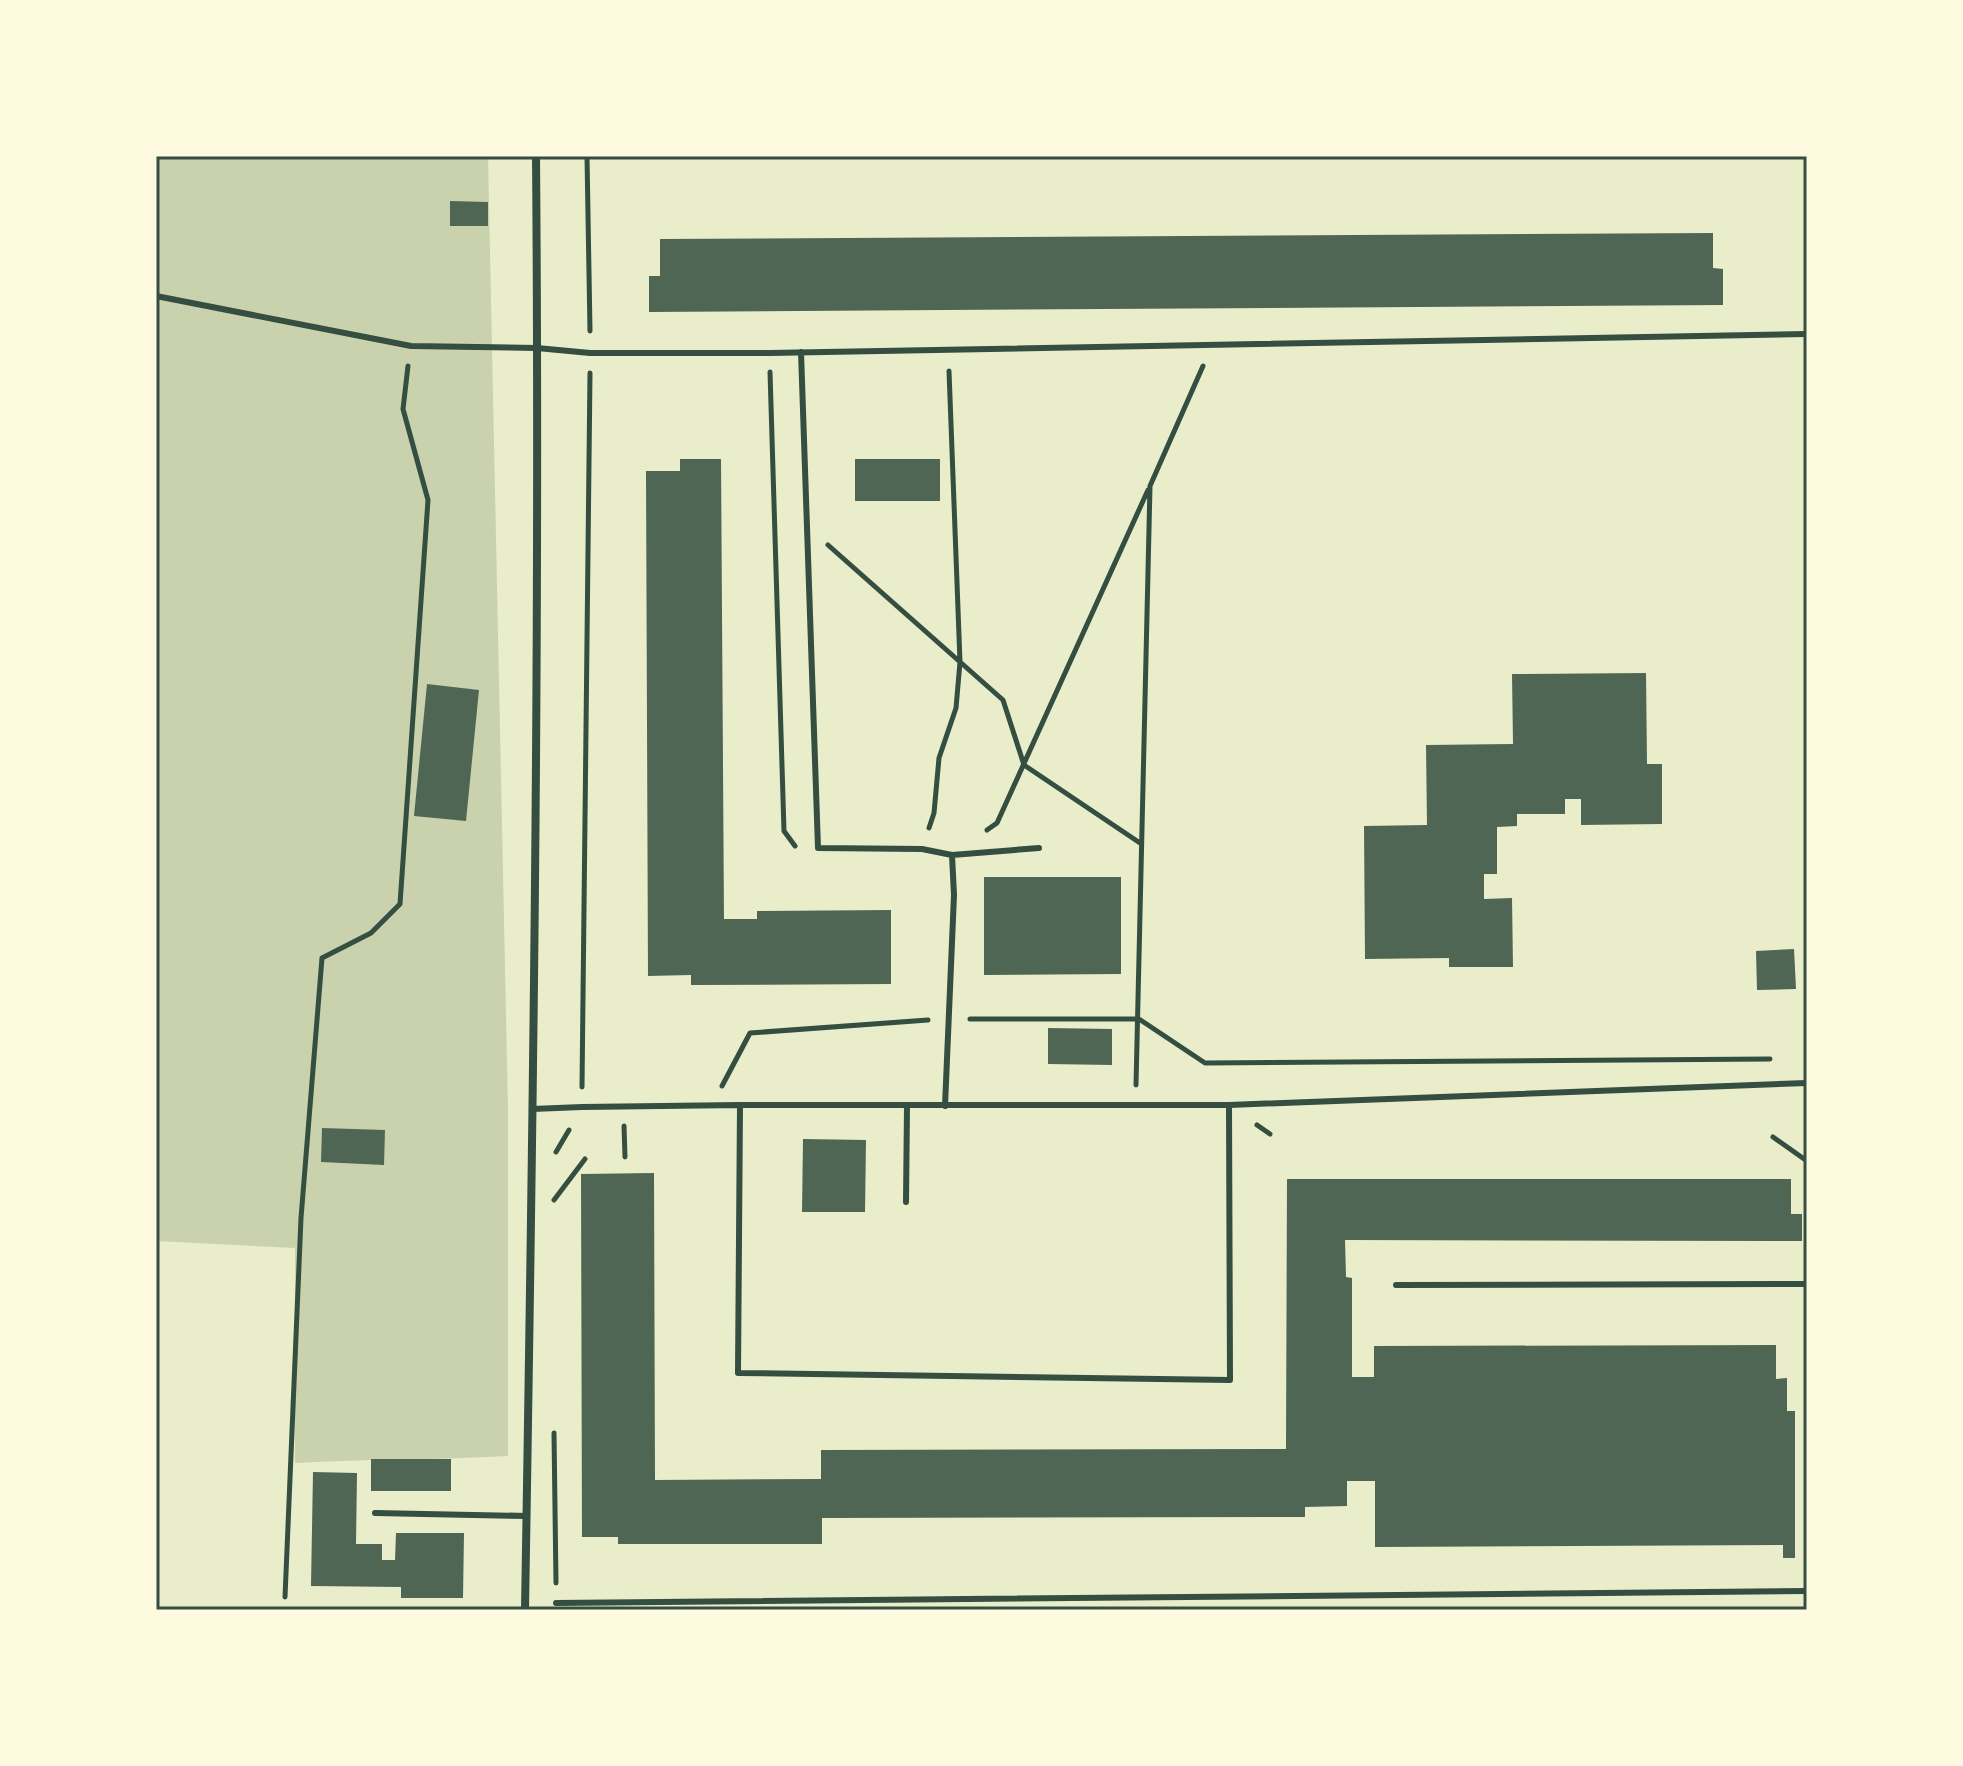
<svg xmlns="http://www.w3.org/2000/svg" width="1963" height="1766" viewBox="0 0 1963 1766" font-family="Roboto,sans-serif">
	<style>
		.green { fill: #cad2ad }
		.building { fill: #4f6655 }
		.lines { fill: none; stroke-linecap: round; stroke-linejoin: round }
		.path { stroke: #344e41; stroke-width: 5 }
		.service { stroke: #344e41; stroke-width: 6 }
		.minor { stroke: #344e41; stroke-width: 8 }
		.neatline { fill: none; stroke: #344e41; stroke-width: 3 }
	</style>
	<rect width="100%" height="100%" fill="#e9edc9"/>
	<path class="green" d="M156 156H488L508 1111V1456C437 1460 366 1459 295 1463V1248L156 1241Z"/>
	<path class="building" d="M450 201 488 202V226H450Z
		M1713 233V268L1723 269V305L649 312V276H660V239Z
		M680 459H721L724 919H757V911L891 910V984L691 985V975L648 976 646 471H680Z
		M855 459H940V501H855Z
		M1646 673 1647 764H1662V824L1581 825V799H1565V814H1517V826L1497 827V874H1484V899L1512 898 1513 967H1449V958L1365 959 1364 826 1427 825 1426 745 1513 744 1512 674Z
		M427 684 479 690 466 821 414 816Z
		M984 877H1121V974L984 975Z
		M1794 949 1796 989 1757 990 1756 951Z
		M1048 1028 1112 1029V1065L1048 1064Z
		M322 1128 385 1130 384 1165 321 1162Z
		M803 1139 866 1140 865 1212H802Z
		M654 1173 655 1480 821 1479V1450L1286 1449 1287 1179H1791V1214H1802V1241L1345 1240 1346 1277 1352 1278V1377H1374V1346L1776 1345V1379L1787 1378V1411H1795V1558H1783V1545L1375 1547V1481H1347V1506L1305 1507V1517L822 1518V1544H618V1537H582L581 1174Z
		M371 1459H451V1491H371Z
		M313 1472 357 1473 356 1544H382V1560H395L396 1533H464L463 1598H401V1587L311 1586Z"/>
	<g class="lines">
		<path class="path" d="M587 156 590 331
			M770 372 784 831 795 846
			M828 545 1003 700 1024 765 1140 843
			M929 828 934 813 939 758 956 708 960 662 949 371
			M987 830 997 823 1148 490
			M970 1019H1139L1205 1063 1770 1059
			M1136 1085 1150 486 1203 366
			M722 1086 750 1033 928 1020
			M582 1087 590 373
			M1257 1125 1270 1134
			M624 1126 625 1157
			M1773 1137 1807 1161
			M556 1152 569 1130
			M554 1200 585 1159
			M554 1433 556 1583
			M285 1597 301 1218 322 958 371 933 400 904 428 500 403 409 408 366"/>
		<path class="service" d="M156 296 411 346 537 348 590 353H770L1807 334
			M801 352 818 848 922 849 952 855 954 895 945 1106
			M952 855 1039 848
			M740 1105 738 1373 1230 1380 1229 1105
			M532 1109 582 1107 740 1105H1229L1807 1083
			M906 1202 907 1106
			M1396 1285 1807 1284
			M375 1513 527 1516
			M556 1603 1807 1591"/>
		<path class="minor" d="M525 1610C533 1125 540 641 536 156"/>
	</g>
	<rect width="1963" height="1766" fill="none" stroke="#fefae0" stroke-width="316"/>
	<rect x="158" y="158" width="1647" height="1450" class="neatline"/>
</svg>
